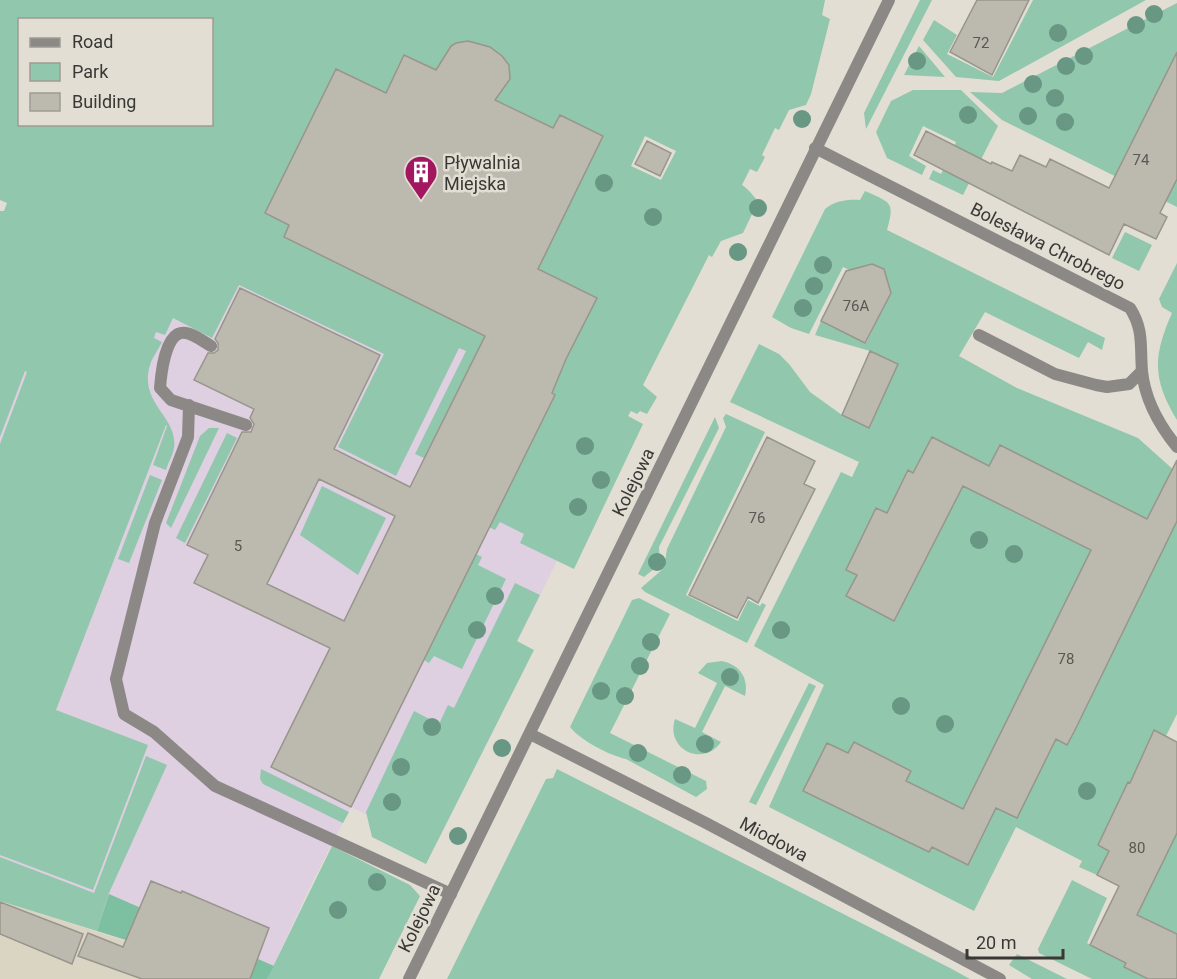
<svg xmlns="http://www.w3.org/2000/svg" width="1177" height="979" viewBox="0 0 1177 979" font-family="Roboto,sans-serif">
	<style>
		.built { fill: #dad4c3 }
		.education { fill: #decfe1 }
		.green { fill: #91c7ac; fill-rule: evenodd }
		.forest { fill: #7dc0a1 }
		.building { fill: #bcb9af; stroke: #98958c; stroke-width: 1.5; fill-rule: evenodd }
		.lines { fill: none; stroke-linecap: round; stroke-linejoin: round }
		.service { stroke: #8c8886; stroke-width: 12 }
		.minor { stroke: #8c8886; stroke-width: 12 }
		.tree { fill: #689783 }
		.labels { text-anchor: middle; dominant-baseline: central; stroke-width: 5; stroke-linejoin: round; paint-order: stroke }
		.number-label { font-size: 15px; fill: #5a5853 }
		.poi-label { font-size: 18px; fill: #393834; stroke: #e2ded4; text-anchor: start }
		.street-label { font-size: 18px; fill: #393834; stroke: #e2ded4 }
	</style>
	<rect width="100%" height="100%" fill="#e2ded4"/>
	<path class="built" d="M0 901 170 955 251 979H0Z"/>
	<path class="education" d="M0 223 397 316 622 428 478 722 369 816 351 807 311 885 267 979H251L0 901Z"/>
	<path class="green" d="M0 0H825L822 15 830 19 811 94 806 105 789 110 779 130 775 128 762 155 765 157 757 172 750 169 742 185C751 190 755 201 764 205L760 214 753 212 743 233 721 241 712 257 709 255 643 385 657 397 647 414 640 411 637 414 631 411 628 416 643 424 574 569 520 543 524 534 500 522 495 530 489 527 555 395 475 356 424 458 415 454 466 351 459 348 396 476 338 447 384 354 239 285 212 338 173 318 165 335 156 332 154 338 162 342C159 348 154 355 151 362 136 403 179 416 174 448 173 455 168 463 166 470L153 465 167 426 166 425 56 710 148 745 93 890 0 855V444L27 372 25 371 0 437V211H4L7 203 0 200ZM20 20H212V124H20ZM645 136 676 151 661 180 631 166Z
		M920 0H932L866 129 864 113Z
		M1033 0H1146L999 81 956 77 923 40 934 20 957 35 947 54 993 77Z
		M1177 3V207L1002 120 970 92 1002 93Z
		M919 46 945 77 904 75Z
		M913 90H961L998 126 963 195 929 179 933 170 941 174 956 142 923 126 909 156 926 166 922 175 887 158 876 132 891 101Z
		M865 191C891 203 895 201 887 230L1105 338 1102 350 1088 342 1079 358 985 312 959 356 1017 388 1138 438 1177 473V714L1166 736 1154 730 1140 788 1129 782 1098 845 1109 851 1097 875 1079 867 1082 861 1016 827 974 911 769 807 824 685 754 646 841 472 852 477 859 462 730 402 759 344 779 354 789 364 810 392 842 415 870 427 898 364 870 351 815 335 821 321 866 343 891 292 881 287 884 269 872 264 864 266 860 275 843 267 809 334 791 328 772 317 825 209C834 201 848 199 860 200Z
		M1125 232 1152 245 1139 271 1112 258Z
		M1177 263V420C1152 379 1153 356 1172 313L1162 307 1159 299Z
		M726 414 765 432 686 595 738 621 748 600 760 606 762 603 766 605 747 643 645 592 641 588 664 568 667 549 726 427 723 418Z
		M715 417 719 428 659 547 660 564 644 577 638 574Z
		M209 428H219L171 528 166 523 200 436Z
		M227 433 237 438 185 543 176 538Z
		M150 475 162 480 129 563 118 559Z
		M322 486 386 518 358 575 300 535Z
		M476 554 482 557 478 565 506 579 462 669 434 656 429 663 424 660Z
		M515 583 540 595 517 641 534 650 426 864 372 837 366 812 414 711 439 724 448 705 454 708Z
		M639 598 670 614 610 733 706 781 707 789 696 797 626 759C609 755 581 741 570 727L632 600Z
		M722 661C740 665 749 678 745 696L725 686 702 732 721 742C703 768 665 749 675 719L695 728 717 683 698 673 707 663Z
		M809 683 816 686 756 805 749 802Z
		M146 756 167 765 109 893 97 931 0 901V857L94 893Z
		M261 769 349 812 343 823 263 784 260 779Z
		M557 769 950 968 970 979H447L546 779 553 778Z
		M1177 833V934L1137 915Z
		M332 846 410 885 420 896 379 979H267Z
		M1072 880 1107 898 1087 943 1126 963 1124 967 1148 979H1092L1039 953 1038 949Z
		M1017 954 1067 979H1032L1009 965Z"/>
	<path class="forest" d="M109 894 274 966 267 979H251L97 931Z"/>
	<path class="building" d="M977 0H1029L992 75 950 52Z
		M468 41 490 47 502 56 509 65 510 79 495 100 553 128 560 115 603 136 538 269 597 298 566 359 552 393 555 395 351 807 271 767 330 648 194 583 208 555 187 545 242 432H251L254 424 250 418 254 409 194 380 208 353H214L218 350V343L215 339 240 288 380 355 334 449 410 487 485 336 284 237 289 225 265 213 336 69 386 93 404 55 436 70 451 46 456 43ZM319 479 395 516 344 621 267 584Z
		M1177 52V179L1160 213 1167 217 1156 239 1124 224 1109 255 914 155 926 131 991 164 992 162 1012 171 1020 155 1046 167 1050 159 1109 188Z
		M647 141 671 153 660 176 635 164Z
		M872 264 884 269 891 293 865 343 821 321 846 271Z
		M870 351 898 364 869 428 842 415Z
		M767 437 815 461 804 484 815 489 758 603 748 597 737 618 689 595Z
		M932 437 989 466 1000 445 1147 519 1177 460V521L1074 732 1067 745 1056 739 1017 818 996 808 968 865 932 847 929 852 803 791 827 743 848 753 854 742 911 771 906 781 963 809 1091 550 963 486 894 621 846 596 857 575 846 570 876 508 887 513 908 470 913 473Z
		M1154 730 1177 742V833L1137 915 1177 934V979H1148L1124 967 1126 963 1090 945 1119 886 1097 875 1109 851 1098 845 1128 782 1130 783Z
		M151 881 181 893 182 891 269 928 250 979H142L78 956 88 933 123 947Z
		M0 902 83 934 72 964 0 934Z"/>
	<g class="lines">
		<path class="service" d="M979 335 1055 374 1096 385 1107 387 1129 384 1142 371
			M211 346C204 342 190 331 181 333 165 336 161 375 160 388L171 400 246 425
			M189 405 188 437 155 523 116 679 124 714 154 732 215 786 451 894"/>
		<path class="minor" d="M815 148 1130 308C1144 330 1140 346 1142 371 1145 400 1159 425 1177 447
			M530 734 706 823 1000 979
			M409 979 889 0"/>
	</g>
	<g class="tree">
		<circle cx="1154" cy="14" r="9"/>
		<circle cx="1136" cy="25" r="9"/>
		<circle cx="1058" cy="33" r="9"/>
		<circle cx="1084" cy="56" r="9"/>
		<circle cx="917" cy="61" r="9"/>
		<circle cx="1066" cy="66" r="9"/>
		<circle cx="1033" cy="84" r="9"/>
		<circle cx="1055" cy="98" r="9"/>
		<circle cx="968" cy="115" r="9"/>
		<circle cx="1028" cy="116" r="9"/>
		<circle cx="802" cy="119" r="9"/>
		<circle cx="1065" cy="122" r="9"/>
		<circle cx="604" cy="183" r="9"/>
		<circle cx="758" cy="208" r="9"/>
		<circle cx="653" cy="217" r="9"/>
		<circle cx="738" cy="252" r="9"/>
		<circle cx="823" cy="265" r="9"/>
		<circle cx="814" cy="286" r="9"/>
		<circle cx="803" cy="308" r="9"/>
		<circle cx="585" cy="446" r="9"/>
		<circle cx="601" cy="480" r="9"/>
		<circle cx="578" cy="507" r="9"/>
		<circle cx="979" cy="540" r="9"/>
		<circle cx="1014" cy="554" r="9"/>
		<circle cx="657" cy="562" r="9"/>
		<circle cx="495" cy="596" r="9"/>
		<circle cx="477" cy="630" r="9"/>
		<circle cx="781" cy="630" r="9"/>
		<circle cx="651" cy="642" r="9"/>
		<circle cx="640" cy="666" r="9"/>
		<circle cx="730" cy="677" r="9"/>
		<circle cx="601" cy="691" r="9"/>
		<circle cx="625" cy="696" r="9"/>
		<circle cx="901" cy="706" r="9"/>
		<circle cx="945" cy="724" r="9"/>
		<circle cx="432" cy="727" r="9"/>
		<circle cx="705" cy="744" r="9"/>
		<circle cx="502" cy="748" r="9"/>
		<circle cx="638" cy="753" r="9"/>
		<circle cx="401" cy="767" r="9"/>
		<circle cx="682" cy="775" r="9"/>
		<circle cx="1087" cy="791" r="9"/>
		<circle cx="392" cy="802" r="9"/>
		<circle cx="458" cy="836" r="9"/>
		<circle cx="377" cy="882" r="9"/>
		<circle cx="338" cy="910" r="9"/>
	</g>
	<defs>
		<g id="building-pin" transform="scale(1.725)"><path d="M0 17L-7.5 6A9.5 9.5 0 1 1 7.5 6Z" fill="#a21760" stroke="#e2ded4"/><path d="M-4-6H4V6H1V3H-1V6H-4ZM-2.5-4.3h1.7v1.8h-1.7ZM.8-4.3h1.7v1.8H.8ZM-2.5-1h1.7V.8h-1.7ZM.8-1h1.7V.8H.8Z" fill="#fff"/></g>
	</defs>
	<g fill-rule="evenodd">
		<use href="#building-pin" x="421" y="172"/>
	</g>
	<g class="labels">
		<g class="number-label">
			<text x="981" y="43">72</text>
			<text x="1141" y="160">74</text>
			<text x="856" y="306">76A</text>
			<text x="757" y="518">76</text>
			<text x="238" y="546">5</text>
			<text x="1066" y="659">78</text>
			<text x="1137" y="848">80</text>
		</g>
		<g class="poi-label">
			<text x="444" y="162">Pływalnia<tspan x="444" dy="21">Miejska</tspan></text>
		</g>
		<g class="street-label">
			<text transform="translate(1048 246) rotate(27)">Bolesława Chrobrego</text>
			<text transform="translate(633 482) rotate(-64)">Kolejowa</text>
			<text transform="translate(774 839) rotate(28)">Miodowa</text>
			<text transform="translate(419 918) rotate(-64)">Kolejowa</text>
		</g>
	</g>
	<rect x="18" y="18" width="195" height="108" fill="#e2ded4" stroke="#9e9c94" stroke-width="1.5"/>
	<rect x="30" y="38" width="30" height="9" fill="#8c8886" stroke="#9e9c94" stroke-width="1.5"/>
	<text x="72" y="48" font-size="18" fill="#393834">Road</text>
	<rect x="30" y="63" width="30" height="18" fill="#91c7ac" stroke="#9e9c94" stroke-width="1.5"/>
	<text x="72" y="78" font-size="18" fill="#393834">Park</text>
	<rect x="30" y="93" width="30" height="18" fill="#bcb9af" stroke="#9e9c94" stroke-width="1.5"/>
	<text x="72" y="108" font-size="18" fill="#393834">Building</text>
	<path d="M967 949v9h96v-9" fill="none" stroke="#393834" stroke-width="3"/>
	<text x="976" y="949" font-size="18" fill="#393834" stroke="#e2ded4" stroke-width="4.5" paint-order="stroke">20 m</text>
</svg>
